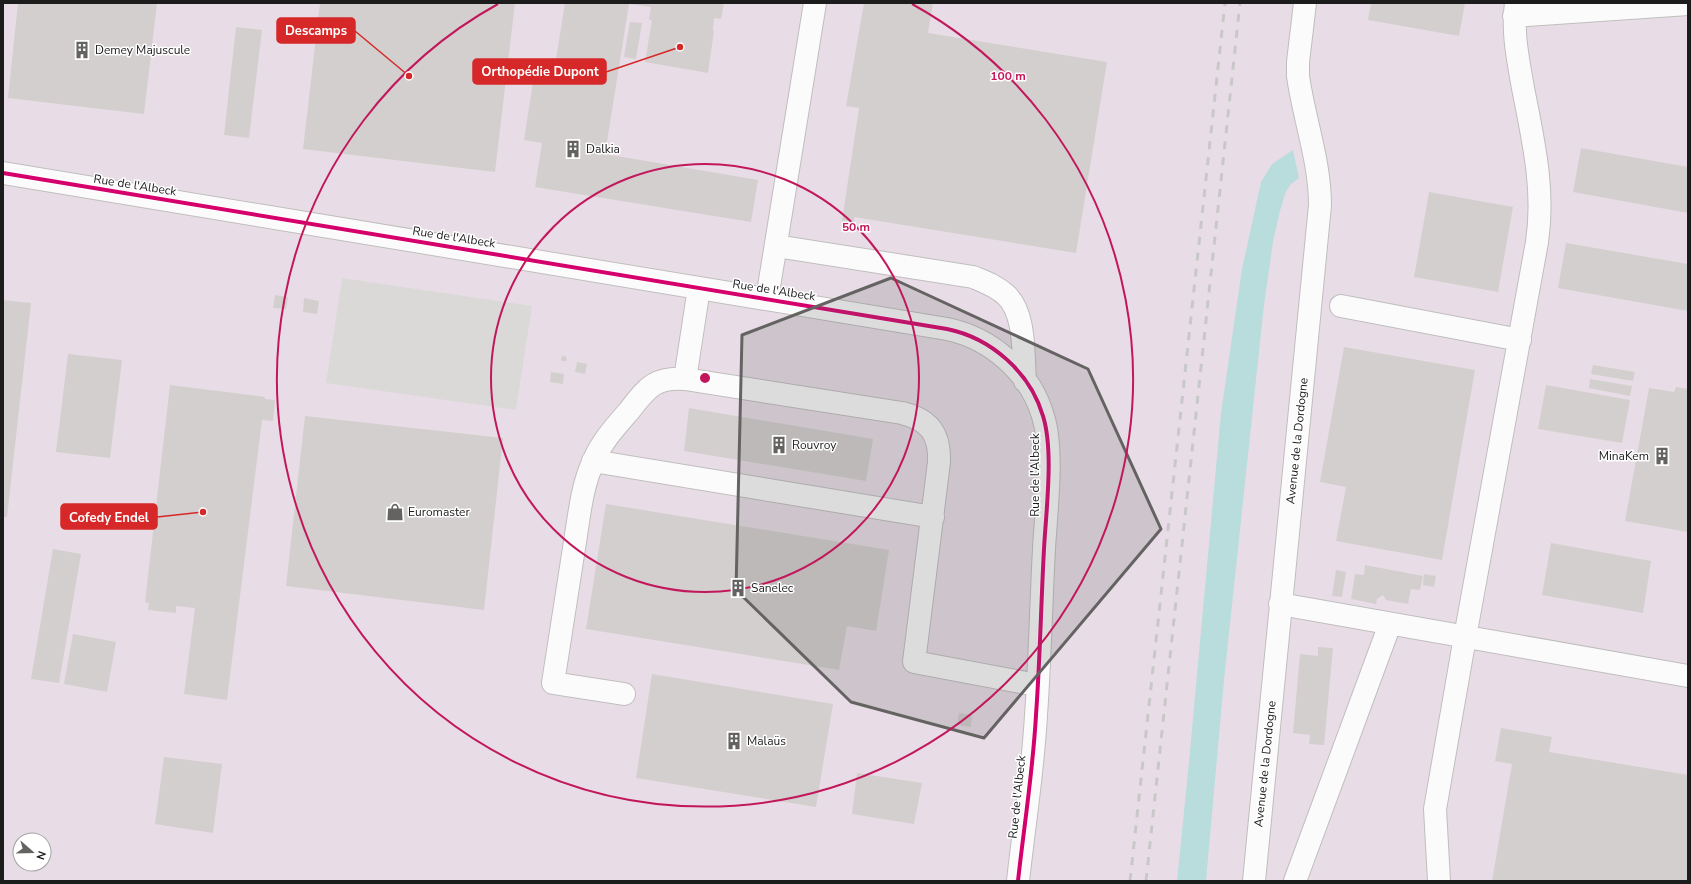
<svg xmlns="http://www.w3.org/2000/svg" width="1691" height="884" viewBox="0 0 1691 884" font-family="'Nunito Sans',sans-serif">
	<style>
		.industrial { fill: #e8dde6; fill-rule: evenodd }
		.parking { fill: #dad9d8 }
		.water { fill: #b9dddd }
		.building { fill: #d3cfce }
		.lines { fill: none; stroke-linecap: round; stroke-linejoin: round }
		.minor-casing { stroke: #c0bebd; stroke-width: 24 }
		.minor { stroke: #fcfbfb; stroke-width: 22 }
		.rail { stroke: #c9c8c8; stroke-width: 3; stroke-dasharray: 8 8; stroke-linecap: butt }
		.cycleway-casing { stroke: #fff; stroke-width: 6 }
		.cycleway { stroke: #d6006c; stroke-width: 4 }
		.marked { fill: #646362; fill-opacity: 0.2; stroke: #646362; stroke-width: 3; stroke-linejoin: round }
		.ring { fill: none; stroke: #c2185b; stroke-width: 2 }
		.labels { text-anchor: middle; dominant-baseline: central; stroke-width: 3; stroke-linejoin: round; paint-order: stroke }
		.poi-label { font-size: 12px; fill: #1c1c1c; stroke: #fff; text-anchor: start }
		.street-label { font-size: 12px; fill: #1c1c1c; stroke: #fff }
		.centre { fill: #c2185b; stroke: #fff; stroke-width: 2 }
		.ring-label { font-size: 12px; text-anchor: middle; font-weight: bold; fill: #c2185b; stroke: #fff; stroke-width: 3; stroke-linejoin: round; paint-order: stroke }
		.leader { fill: none; stroke: #d62828; stroke-width: 1.5 }
		.callout-dot { fill: #d62828; stroke: #fff; stroke-width: 1.5 }
		.callout { fill: #d62828; stroke: #d62828; stroke-width: 1.5 }
		.callout-label { font-size: 13px; text-anchor: middle; font-weight: bold; fill: #fff }
	</style>
	<rect width="100%" height="100%" fill="#eae7e5"/>
	<path class="industrial" d="M3 3H1688V881H3ZM20 840H44V864H20Z"/>
	<path class="parking" d="M342 278 532 306 516 410 326 383Z"/>
	<path class="water" d="M1293 150 1299 178 1290 185 1285 194 1280 211 1273 242 1264 305 1224 680 1206 881H1177L1189 762 1221 413 1242 269 1261 182 1272 164Z"/>
	<path class="building" d="M18 3H157L144 114 8 98Z
		M320 3H515L495 172 303 149Z
		M565 3H724L721 19 714 18 713 30 714 31 708 73 645 62 652 20H649L651 7 629 4 605 154 758 180 751 222 535 187 542 143 524 140 534 75 553 78Z
		M864 3H933L928 33 1107 62 1076 253 854 217 853 228 841 227 859 108 846 106Z
		M1371 3H1465L1459 36 1368 20Z
		M630 22 642 23 636 59 624 57Z
		M236 27 262 30 249 138 224 135Z
		M1581 148 1688 167V213L1573 192Z
		M1429 192 1513 207 1498 292 1414 277Z
		M1566 243 1688 264V311L1558 288Z
		M275 295 288 297 286 309 273 308Z
		M304 298 319 301 317 314 303 312Z
		M3 300 31 303 7 517H3Z
		M1344 347 1475 370 1442 560 1336 541 1346 487 1320 482Z
		M68 354 122 360 110 458 56 452Z
		M562 356H565L567 359 566 361H562L561 359Z
		M577 362 587 364 585 374 575 372Z
		M1593 365 1635 372 1633 381 1591 374Z
		M551 372 564 374 563 384 550 382Z
		M1590 379 1632 386 1630 396 1589 388Z
		M170 385 265 397V399L275 400 273 421 262 420 227 700 184 694 195 608 176 606V613L148 610 149 603 145 602Z
		M1546 385 1630 400 1622 443 1538 429Z
		M1676 387 1688 389V532L1625 521 1649 388 1674 392Z
		M689 408 873 439 866 481 684 451Z
		M305 416 503 438 484 610 286 586Z
		M606 504 889 550 876 631 847 626 839 670 586 629Z
		M1551 543 1651 561 1643 613 1542 595Z
		M53 549 81 554 59 683 31 679Z
		M1365 565 1423 576 1420 590 1411 589 1408 604 1386 600 1383 595 1377 599 1376 604 1351 599 1355 574 1364 575Z
		M1336 570 1346 572 1342 597 1332 596Z
		M1424 574 1436 576 1434 587 1423 585Z
		M73 634 116 642 107 692 64 684Z
		M1318 647 1333 648 1324 745 1309 744 1310 735 1293 733 1300 654 1318 656Z
		M652 674 833 704 816 807 636 778Z
		M959 713 972 715 971 727 957 725Z
		M1501 728 1552 737 1549 752 1688 775V881H1492L1512 764 1495 761Z
		M164 757 222 764 213 833 155 824Z
		M857 773 922 783 914 824 852 814Z"/>
	<g class="lines">
		<g class="minor-casing">
			<path id="minor" d="M1514 16 1688 4
				M3 173 947 329C991 338 1030 372 1043 416 1054 451 1046 511 1044 549 1041 604 1040 660 1036 715 1033 771 1024 826 1018 881
				M776 246 973 277C985 282 996 286 1006 295 1026 313 1023 356 1025 381
				M767 299 815 3
				M1341 306 1520 340
				M685 379 902 413C930 420 940 434 939 462L914 662 1037 685
				M593 461 933 517
				M1280 604 1688 676
				M624 694 553 683C560 638 567 593 574 548 579 519 581 487 594 460 602 441 616 426 629 411 647 388 654 377 685 379L699 288
				M1254 881 1320 205C1320 161 1304 119 1298 76V62L1305 3
				M1295 881 1390 624
				M1439 881 1435 809 1465 637 1537 242C1545 189 1533 140 1523 88 1518 59 1512 32 1516 3"/>
		</g>
		<use href="#minor" class="minor"/>
		<path class="rail" d="M1130 881 1225 3
			M1146 881 1240 3"/>
		<g class="cycleway-casing">
			<path id="cycleway" d="M3 173 947 329C991 338 1030 372 1043 416 1054 451 1046 511 1044 549 1041 604 1040 660 1036 715 1033 771 1024 826 1018 881"/>
		</g>
		<use href="#cycleway" class="cycleway"/>
	</g>
	<path class="marked" d="M891 278 1088 369 1161 529 984 738 851 702 736 590 742 335Z"/>
	<g class="ring">
		<circle cx="705" cy="378" r="214"/>
		<path d="M912 4A428 428 0 1 1 498 4"/>
	</g>
	<defs>
		<g id="building-bare" transform="scale(1.38)"><path d="M-4-6H4V6H1V3H-1V6H-4ZM-2.5-4.3h1.7v1.8h-1.7ZM.8-4.3h1.7v1.8H.8ZM-2.5-1h1.7V.8h-1.7ZM.8-1h1.7V.8H.8Z" fill="#646362" stroke="#fff" stroke-width="2.5" paint-order="stroke"/></g>
		<g id="shop-bare" transform="scale(1.38)"><path d="M-5-2.5h2.3a2.7 3.5 0 0 1 5.4 0H5L5.5 6h-11ZM-1.5-2.5h3a1.5 2.3 0 0 0-3 0Z" fill="#646362" stroke="#fff" stroke-width="2.5" paint-order="stroke"/></g>
	</defs>
	<g fill-rule="evenodd">
		<use href="#building-bare" x="82" y="50"/>
		<use href="#building-bare" x="573" y="149"/>
		<use href="#building-bare" x="779" y="445"/>
		<use href="#building-bare" x="1662" y="456"/>
		<use href="#shop-bare" x="395" y="512"/>
		<use href="#building-bare" x="738" y="588"/>
		<use href="#building-bare" x="734" y="741"/>
	</g>
	<g class="labels">
		<g class="poi-label">
			<text x="95" y="50">Demey Majuscule</text>
			<text x="586" y="149">Dalkia</text>
			<text x="792" y="445">Rouvroy</text>
			<text x="1649" y="456" text-anchor="end">MinaKem</text>
			<text x="408" y="512">Euromaster</text>
			<text x="751" y="588">Sanelec</text>
			<text x="747" y="741">Malaüs</text>
		</g>
		<g class="street-label">
			<text transform="translate(135 185) rotate(9)">Rue de l'Albeck</text>
			<text transform="translate(454 237) rotate(9)">Rue de l'Albeck</text>
			<text transform="translate(774 290) rotate(9)">Rue de l'Albeck</text>
			<text transform="translate(1297 441) rotate(-84)">Avenue de la Dordogne</text>
			<text transform="translate(1035 475) rotate(-90)">Rue de l'Albeck</text>
			<text transform="translate(1265 764) rotate(-84)">Avenue de la Dordogne</text>
			<text transform="translate(1017 797) rotate(-84)">Rue de l'Albeck</text>
		</g>
	</g>
	<circle cx="705" cy="378" r="6" class="centre"/>
	<g class="ring-label">
		<text x="1008" y="80">100 m</text>
		<text x="856" y="231">50 m</text>
	</g>
	<path class="leader" d="M409 76L355 31M680 47L606 72M203 512L157 517"/>
	<g class="callout-dot">
		<circle cx="409" cy="76" r="4"/>
		<circle cx="680" cy="47" r="4"/>
		<circle cx="203" cy="512" r="4"/>
	</g>
	<g class="callout">
		<rect x="277" y="18" width="78" height="25" rx="4"/>
		<rect x="473" y="59" width="133" height="25" rx="4"/>
		<rect x="61" y="504" width="96" height="25" rx="4"/>
	</g>
	<g class="callout-label">
		<text x="316" y="35">Descamps</text>
		<text x="540" y="76">Orthopédie Dupont</text>
		<text x="109" y="522">Cofedy Endel</text>
	</g>
	<rect width="1691" height="884" fill="none" stroke="#1c1c1c" stroke-width="8"/>
	<g transform="translate(32 852) rotate(110)"><circle r="19" fill="#ffffff" stroke="#a4a4a4"/>
	<path d="M0-3L7 15L0 10L-7 15Z" fill="#646362"/>
	<text y="-6" font-size="11" font-weight="bold" text-anchor="middle" fill="#1c1c1c">N</text>
	</g>
</svg>
